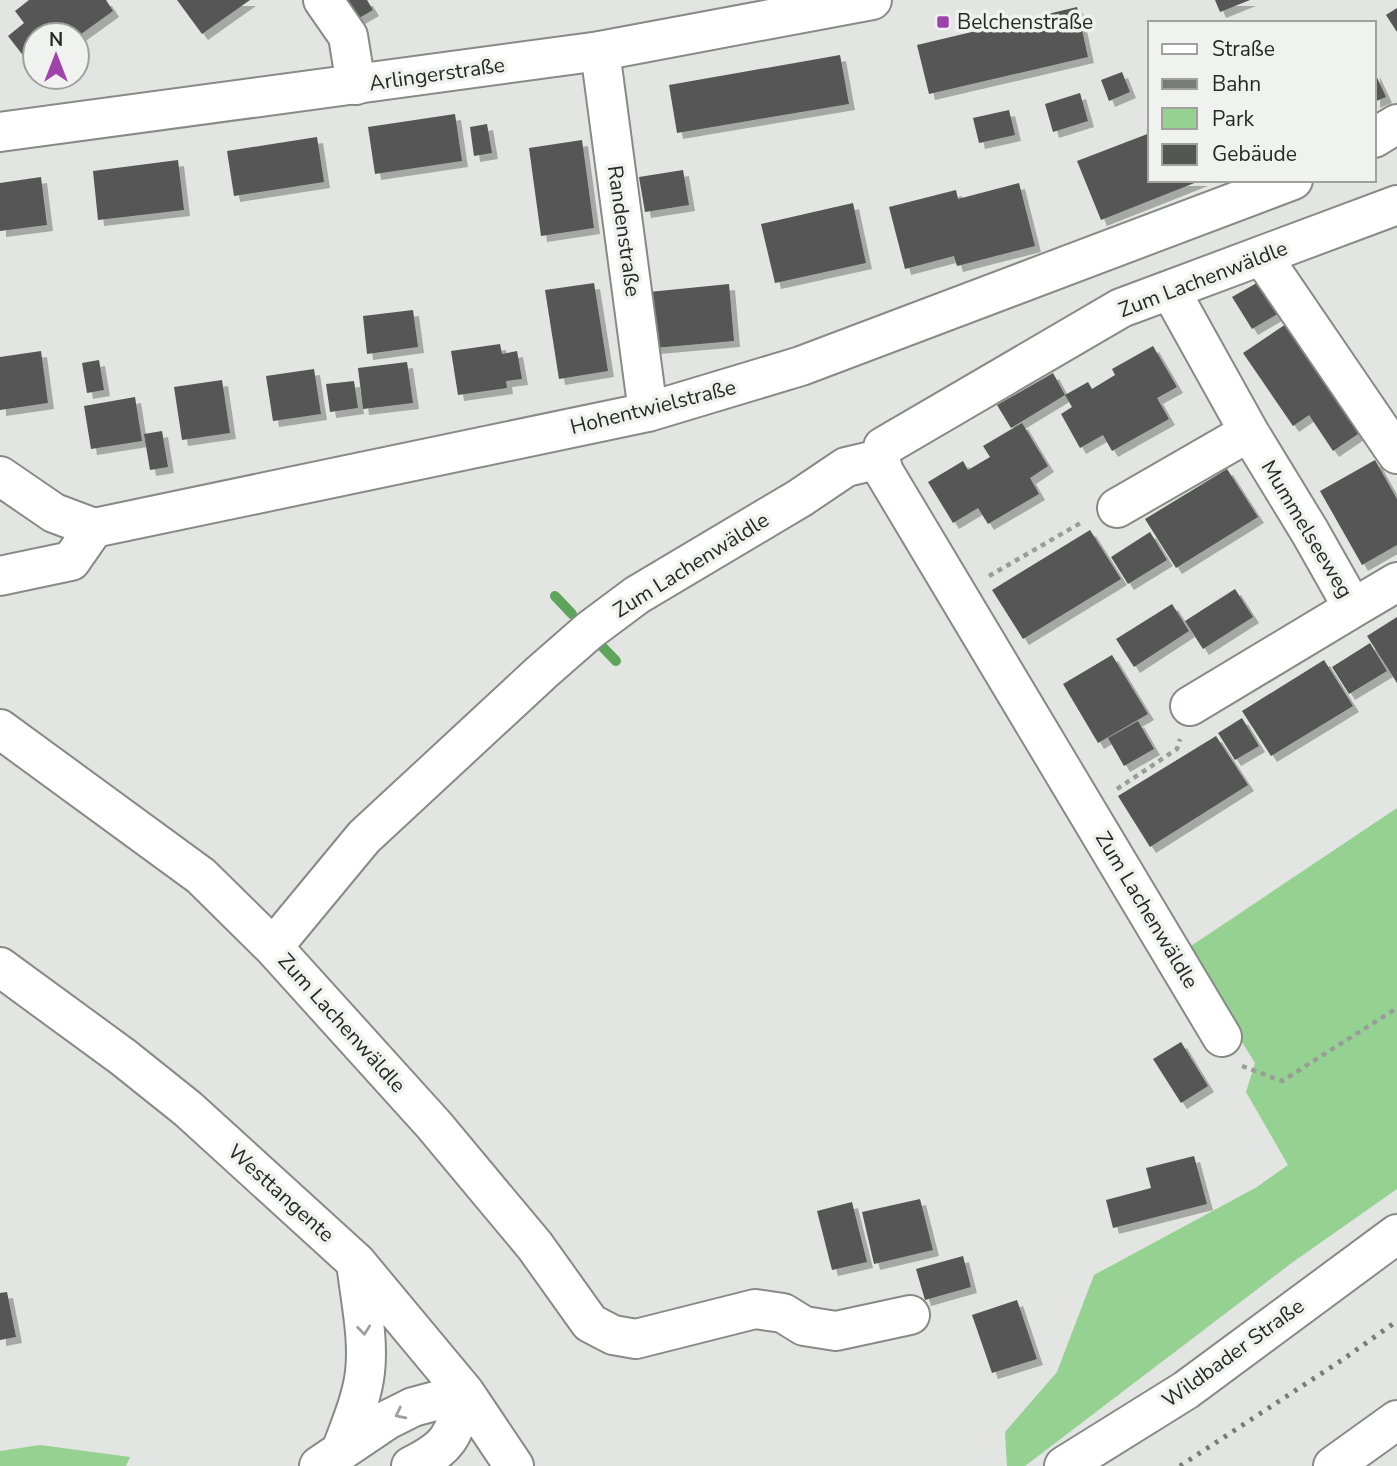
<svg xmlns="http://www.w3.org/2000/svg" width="1397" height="1466" viewBox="0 0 1397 1466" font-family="'Nunito Sans',sans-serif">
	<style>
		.green { fill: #95d191 }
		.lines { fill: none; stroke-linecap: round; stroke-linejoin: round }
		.stream { stroke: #5ea55b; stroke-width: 10 }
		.building { fill: #545654; filter: url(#shadow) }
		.minor-casing { stroke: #878a87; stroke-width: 42 }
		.major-casing { stroke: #878a87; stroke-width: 42 }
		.highway-casing { stroke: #878a87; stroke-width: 42 }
		.path { stroke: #9a9c9a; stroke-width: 4.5; stroke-dasharray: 5 5; stroke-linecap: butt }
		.minor { stroke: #fff; stroke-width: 38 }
		.major { stroke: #fff; stroke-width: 38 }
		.highway { stroke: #fff; stroke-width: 38 }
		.rail { stroke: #797b79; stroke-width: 5; stroke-dasharray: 3.5 7; stroke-linecap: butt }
		.oneway { stroke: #9e9e9e }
		.poi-dot { fill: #a042ab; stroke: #f0f2ef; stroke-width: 2.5 }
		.labels { text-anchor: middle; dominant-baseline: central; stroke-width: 7; stroke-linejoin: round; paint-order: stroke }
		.poi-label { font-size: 21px; fill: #272827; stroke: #f0f2ef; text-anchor: start }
		.street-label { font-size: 21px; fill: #272827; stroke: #f0f2ef }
	</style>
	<defs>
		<filter id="shadow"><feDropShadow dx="6" dy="6" stdDeviation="0" flood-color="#0004"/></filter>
	</defs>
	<rect width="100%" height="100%" fill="#e2e5e2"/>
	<path class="green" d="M1397 808V1189L1293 1262 1025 1466H1007L1005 1432 1057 1372 1094 1275 1257 1187 1288 1165 1246 1092 1255 1063 1185 950Z
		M40 1445 130 1457 126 1466H0V1451Z"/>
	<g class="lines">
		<path class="stream" d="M555 596 572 614
			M593 637 616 661"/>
	</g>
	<path class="building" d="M29 0H106L113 11 77 37V35H35V71L8 36 24 23 15 11Z
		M177 0H250L202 34Z
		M341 0H367L373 10 354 21Z
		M1215 0H1250L1220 12Z
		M1077 7 1088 57 929 94 917 45Z
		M1397 8V32L1386 15Z
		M840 55 849 104 677 133 669 85Z
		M1374 71 1386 97 1374 102Z
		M1122 72 1130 92 1109 101 1101 80Z
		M1080 93 1088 121 1053 132 1045 104Z
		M1009 110 1015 135 979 143 973 118Z
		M455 114 462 161 375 174 368 127Z
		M487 124 492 153 474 156 470 127Z
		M1150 133V180H1202L1101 220 1077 161Z
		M317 137 324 182 234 196 227 151Z
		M582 140 594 228 541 236 529 148Z
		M178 160 184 210 98 220 93 171Z
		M683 170 689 205 645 212 639 177Z
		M41 177 47 225 0 231V183Z
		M1019 183 1035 246 957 266 954 256 905 269 889 207 956 190 958 199Z
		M853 203 866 263 775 283 761 224Z
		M1262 280 1281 312 1252 329 1232 297Z
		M594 283 608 371 559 379 545 290Z
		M729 284 734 341 654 348 649 292Z
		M413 310 418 347 367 354 363 316Z
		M1286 324 1361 432 1333 451 1309 415 1293 426 1243 353Z
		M500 344 502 354 517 351 522 379 506 381 507 388 458 395 451 351Z
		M1153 346 1177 387 1157 398 1169 419 1112 451 1103 435 1080 448 1061 414 1072 407 1065 395 1088 382 1092 389 1115 375 1112 369Z
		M41 351 48 403 0 410V357Z
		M99 360 104 390 87 393 82 363Z
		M407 362 413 403 363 409 358 368Z
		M314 369 321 414 273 421 266 376Z
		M1053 373 1065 395 1011 428 997 405Z
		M222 380 230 433 182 440 174 387Z
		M354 381 358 408 330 412 326 384Z
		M135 397 142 441 91 449 84 406Z
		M1022 423 1048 466 1030 478 1039 494 988 524 978 508 953 523 928 482 963 461 968 470 990 457 983 446Z
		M162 431 168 467 150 470 144 434Z
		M1375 460 1397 499V545L1362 565 1320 491Z
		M1227 469 1258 517 1176 568 1145 519Z
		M1090 530 1121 579 1023 639 992 590Z
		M1150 532 1167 560 1128 584 1111 557Z
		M1235 589 1253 617 1203 649 1185 621Z
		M1172 604 1189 631 1134 667 1116 639Z
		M1397 617V683L1367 636Z
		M1370 643 1387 671 1349 694 1332 667Z
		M1112 655 1148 714 1098 743 1063 684Z
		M1324 660 1353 706 1271 756 1242 711Z
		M1242 718 1259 746 1235 760 1218 733Z
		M1138 721 1154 749 1124 766 1108 738Z
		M1216 736 1248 785 1150 847 1118 796Z
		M1181 1042 1208 1086 1181 1103 1153 1059Z
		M1194 1156 1207 1204 1113 1228 1106 1200 1151 1188 1146 1168Z
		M920 1199 933 1250 874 1264 862 1212Z
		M852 1202 867 1262 832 1270 817 1211Z
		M963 1256 971 1287 925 1300 916 1269Z
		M7 1292 16 1337 0 1340V1293Z
		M1017 1300 1037 1359 992 1373 972 1315Z"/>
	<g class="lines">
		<g class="minor-casing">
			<path id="minor" d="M323 0 348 36 356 85
				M600 51 648 412
				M1374 138 1397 124
				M1262 256 1397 454
				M1170 290 1249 432 1310 532 1353 608 1190 706
				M0 476 54 513 94 528 648 412 801 366 1293 180
				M1117 508 1249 432
				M0 576 71 561 94 528
				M1353 608 1397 582
				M0 729 201 876 273 947 434 1125 535 1246 590 1323 613 1335 636 1339 755 1309 783 1313 804 1326 836 1331 910 1315
				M273 947 364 837 542 672 590 630 637 595 800 498 846 467 880 459
				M1222 1037 884 472 880 459 883 447 1121 308 1397 205
				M1333 1466 1397 1420"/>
		</g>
		<g class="major-casing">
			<path id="major" d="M0 132 600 51 872 0
				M1064 1466 1186 1390 1397 1234"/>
		</g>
		<g class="highway-casing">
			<path id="highway" d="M0 967 123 1057 188 1109 356 1262 465 1393 514 1466
				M341 1451C350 1426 362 1399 365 1372 369 1337 360 1298 356 1262
				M319 1466 387 1420 413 1407 465 1393
				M411 1466C452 1446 453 1435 465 1393"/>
		</g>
		<path class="path" d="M989 576 1084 521
			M1117 789 1177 749 1180 739
			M1242 1066 1282 1081 1397 1008"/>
		<use href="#minor" class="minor"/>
		<use href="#major" class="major"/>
		<use href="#highway" class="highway"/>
		<path class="rail" d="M1180 1466 1342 1360 1397 1321"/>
	</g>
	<defs><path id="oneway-chevron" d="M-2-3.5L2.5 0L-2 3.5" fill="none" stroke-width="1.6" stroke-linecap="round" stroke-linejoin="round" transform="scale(1.75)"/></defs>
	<g class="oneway">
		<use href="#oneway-chevron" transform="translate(364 1330) rotate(84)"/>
		<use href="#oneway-chevron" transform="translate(400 1414) rotate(153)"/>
	</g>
	<rect class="poi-dot" x="936" y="15" width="14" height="14" rx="3.5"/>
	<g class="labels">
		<g class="poi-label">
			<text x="957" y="22">Belchenstraße</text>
		</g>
		<g class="street-label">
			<text transform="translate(437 74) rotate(-8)">Arlingerstraße</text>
			<text transform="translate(624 231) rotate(82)">Randenstraße</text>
			<text transform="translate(1203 279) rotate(-21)">Zum Lachenwäldle</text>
			<text transform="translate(653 407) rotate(-14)">Hohentwielstraße</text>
			<text transform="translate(1307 529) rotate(59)">Mummelseeweg</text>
			<text transform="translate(691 565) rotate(-32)">Zum Lachenwäldle</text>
			<text transform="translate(1147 910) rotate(59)">Zum Lachenwäldle</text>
			<text transform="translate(342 1023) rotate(48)">Zum Lachenwäldle</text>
			<text transform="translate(281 1193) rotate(42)">Westtangente</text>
			<text transform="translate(1233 1353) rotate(-36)">Wildbader Straße</text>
		</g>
	</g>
	<rect x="1148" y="21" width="228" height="161" fill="#f0f2ef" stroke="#a0a19f" stroke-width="2"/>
	<rect x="1162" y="44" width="35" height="10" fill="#ffffff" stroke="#a0a19f" stroke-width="2"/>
	<text x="1212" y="56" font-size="21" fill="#272827">Straße</text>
	<rect x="1162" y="79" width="35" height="10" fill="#797b79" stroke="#a0a19f" stroke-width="2"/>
	<text x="1212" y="91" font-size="21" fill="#272827">Bahn</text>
	<rect x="1162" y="108" width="35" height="21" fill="#95d191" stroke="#a0a19f" stroke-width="2"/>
	<text x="1212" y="126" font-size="21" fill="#272827">Park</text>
	<rect x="1162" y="144" width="35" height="21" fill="#545654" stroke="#a0a19f" stroke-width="2"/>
	<text x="1212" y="161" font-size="21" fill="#272827">Gebäude</text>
	<g transform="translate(56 56)"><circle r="33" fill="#f0f2ef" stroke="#a0a19f" stroke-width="2"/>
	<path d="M0-5L12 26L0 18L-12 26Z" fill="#a042ab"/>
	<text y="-10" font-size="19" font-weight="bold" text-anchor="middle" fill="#272827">N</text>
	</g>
</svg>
